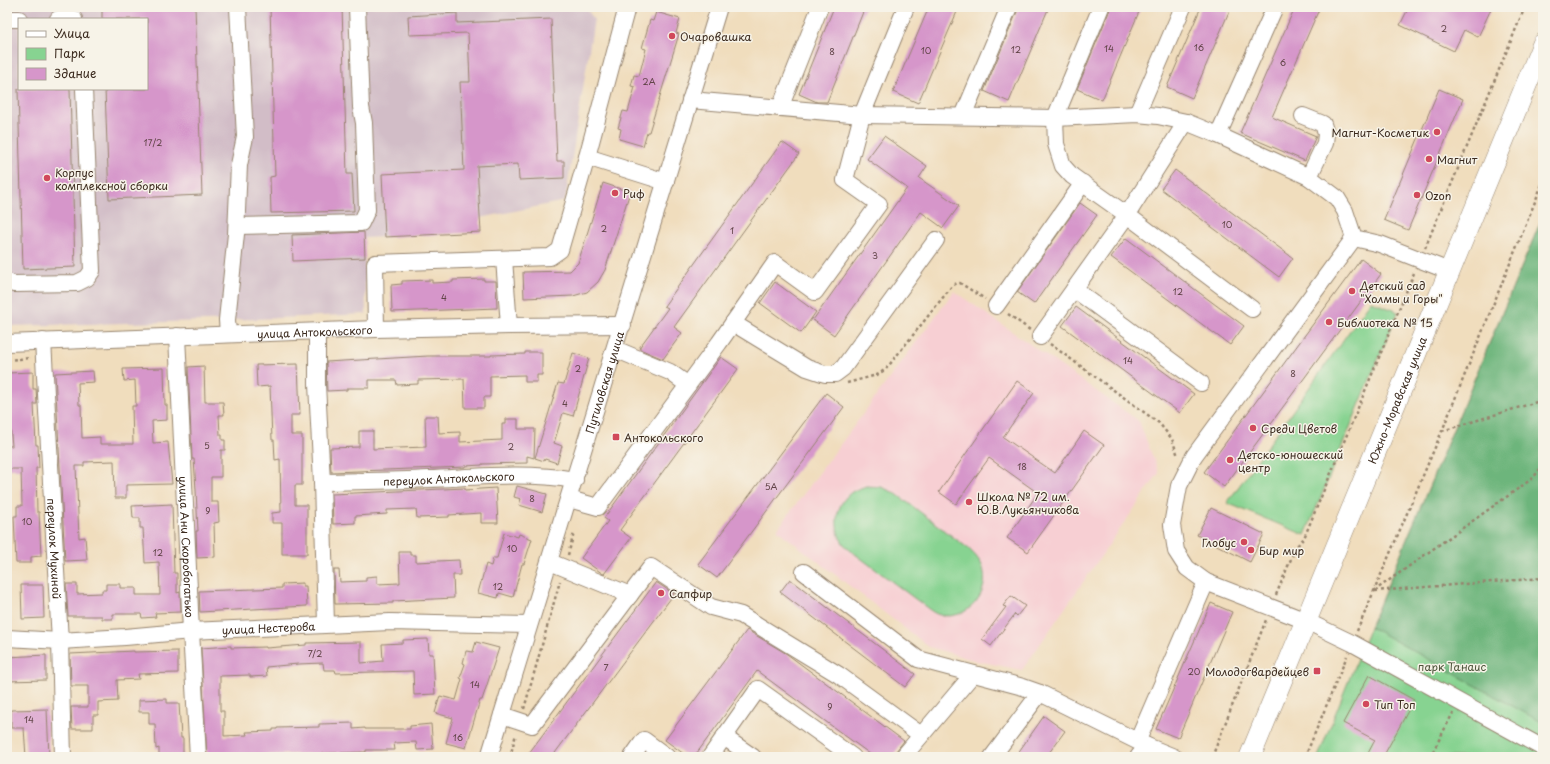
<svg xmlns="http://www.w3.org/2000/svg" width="1550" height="764" viewBox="0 0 1550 764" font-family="'Playpen Sans',sans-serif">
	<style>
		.built { fill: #f7cfd3 }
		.industrial { fill: #d2bdc7; fill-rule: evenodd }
		.green { fill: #87d391; stroke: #617e58 }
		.forest { fill: #6db57b; stroke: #54704c }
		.building { fill: #d696ca }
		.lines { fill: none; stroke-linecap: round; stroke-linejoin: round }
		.minor-casing { stroke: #96846e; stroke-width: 18 }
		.major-casing { stroke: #96846e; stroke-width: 22 }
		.path { stroke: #96846e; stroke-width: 2.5; stroke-dasharray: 3 3; stroke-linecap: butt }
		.minor { stroke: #fff; stroke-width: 16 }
		.major { stroke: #fff; stroke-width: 21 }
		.poi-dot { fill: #d1495b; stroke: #f7f3e8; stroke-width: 1.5 }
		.labels { text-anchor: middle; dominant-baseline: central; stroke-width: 3; stroke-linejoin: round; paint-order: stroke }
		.number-label { font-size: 9px; fill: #624549 }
		.poi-label { font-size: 11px; fill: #3b2a1e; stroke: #f7f3e8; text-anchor: start }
		.street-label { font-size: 11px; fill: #3b2a1e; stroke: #f7f3e8 }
		.park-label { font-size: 11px; fill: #4e543b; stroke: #f7f3e8 }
	</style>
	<rect width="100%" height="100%" fill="#f7f3e8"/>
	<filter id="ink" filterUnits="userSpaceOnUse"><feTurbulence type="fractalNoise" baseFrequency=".025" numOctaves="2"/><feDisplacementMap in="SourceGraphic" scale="8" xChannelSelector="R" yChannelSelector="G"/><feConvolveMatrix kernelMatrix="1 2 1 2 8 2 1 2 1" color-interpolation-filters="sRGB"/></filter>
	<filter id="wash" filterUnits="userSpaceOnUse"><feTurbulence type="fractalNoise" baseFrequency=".012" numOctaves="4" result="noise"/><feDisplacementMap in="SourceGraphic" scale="16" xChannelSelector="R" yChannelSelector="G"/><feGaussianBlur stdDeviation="0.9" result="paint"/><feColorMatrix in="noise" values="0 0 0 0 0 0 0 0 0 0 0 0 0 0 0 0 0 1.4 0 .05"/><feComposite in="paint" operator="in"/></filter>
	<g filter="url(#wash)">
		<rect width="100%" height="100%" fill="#f0ddbd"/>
		<path class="built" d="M954 291 1139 421 1159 473 1022 670 977 661 929 647 777 530Z"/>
		<path class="industrial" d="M7 7H585L594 19 565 201 480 218 481 232 364 238 366 314 207 321 7 326ZM19 19H147V89H19Z"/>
		<path class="green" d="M1543 216V757H1318L1370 627Z
			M1371 301 1398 312 1305 535 1227 503Z
			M866 486 881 487 895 493 969 549C976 556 983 563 984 573 988 597 965 621 940 615 935 614 930 610 926 607L851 551C849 549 845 546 843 543 832 527 836 503 852 492 856 489 862 488 866 486Z"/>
		<path class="forest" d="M1543 216V723L1370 627Z"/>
		<g id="blocks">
			<path class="building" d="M102 7H137V9L195 7 202 195 109 199 105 89H147V19H102Z
				M270 7H342L347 174H352L354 211 271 213 270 177 275 176Z
				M834 7H865L827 102H817L799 94Z
				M929 7H959L918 103 893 92Z
				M1019 7H1049L1009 102 984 91Z
				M1111 7H1141L1102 100 1077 89Z
				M1201 7H1231L1192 98 1167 87Z
				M1295 7H1320L1272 117 1316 136 1305 161 1240 133Z
				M1409 7H1492L1478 37 1464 30 1454 51 1400 25Z
				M656 12 680 19 676 33 679 34 649 132H647L643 146 619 139 621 129 618 128 623 111 628 112 635 87 631 86 634 75 639 76 646 49 642 48 650 20 653 21Z
				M457 13V23L551 19 557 161H564V178L519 180 518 164 477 166 481 232 385 237 382 174 464 170 460 82H470L468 33 409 35 408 16Z
				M18 89H70L75 267 23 269Z
				M1439 89 1463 99 1408 230 1384 220Z
				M884 136 927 166 919 178 959 206 943 228 921 212 834 335 813 320 907 188 867 159Z
				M782 142 799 154 674 327 682 333 663 359 642 350 639 348 668 308 664 306Z
				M1175 170 1293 258 1279 277 1161 189Z
				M603 183 630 192 605 270 598 282 587 292 573 296 524 298 523 272 570 271 578 263Z
				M1080 203 1097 215 1034 304 1017 292Z
				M364 232 365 258 293 261 292 235Z
				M1126 238 1244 326 1230 345 1111 257Z
				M1361 259 1381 274 1224 487 1204 472Z
				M484 279V281H496L497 308 392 312 391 285 402 284V281L432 280V283L453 282V280Z
				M775 282 816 312 801 333 760 303Z
				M1076 307 1194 394 1180 413 1062 326Z
				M525 352H542V375H537V382H525V375L490 376V397H484V408H465L464 379 418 380V384L397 385 396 380H369V388H347V390L327 391 326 362 428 356H491V355L525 354Z
				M573 353 589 358 573 416 563 413 554 443 562 446 557 463 545 459 544 461 535 458 558 383 564 384Z
				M721 357 738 369 620 530 631 538 604 574H603L581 558 608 521 604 518Z
				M298 364 300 415H291V435H302V485H295V505H307V554H282V523H272V513L281 512 280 459 275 460 274 440H272L270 386 257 387 256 365Z
				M204 366 205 402H223L224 415H219L220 435H222V440H225V450H221V477H211V502H218L219 522 214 523 215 557 197 558 196 531H198L196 490 194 459H192L188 367Z
				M164 368 165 405H167V420L152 421 153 443 168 442 172 484 126 485V498H115L114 461 84 462V466H76L79 538 85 537 87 560 65 561 55 373 93 371 94 382 78 383 79 405H81L82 438 100 437V444H133L132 406H136L135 380 124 381 123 369Z
				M33 372V389H36L37 404H34L36 445H38L39 468H36L37 512H39L41 556 31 557V563H16L14 516H17V506H22L21 469H7V446H12L10 423H8L7 373Z
				M1017 381 1034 393 1003 437 1055 473 1084 431 1104 445 1028 552 1007 538 1038 493 989 458 956 504 939 492Z
				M826 393 844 407 717 578 698 564Z
				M425 416H438L439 433 460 432V442L502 440V424H506V419H518V429H535L534 458 527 456V463L482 464V465L465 466V467L331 472 330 448 359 447V431H373V449L426 447Z
				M517 486 547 494 542 512 519 505 521 499 514 497Z
				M465 488V490L496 488 498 523H481V513L449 515V517L417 518 416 509 387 510V514L355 516V523L333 524 332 494Z
				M172 504 174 573H177V593L180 592 181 612 155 613 156 617 142 618 141 614H113V619H102V616H68L66 584H77V594L102 593V590H106V584H120V588H136V595H160L159 562 145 563 143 528H140V518H133L132 506Z
				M1211 508 1264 534 1250 562 1197 535Z
				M504 533 518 537 519 534 532 539 524 564H522L513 597 499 593 498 598 478 593 486 564 491 566 493 558H497Z
				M399 552H410V555H416V562L459 560 460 575H453L454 598 393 601V603L335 604 334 570H339L340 582 366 581V577L377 576V584L400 583Z
				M790 579 915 674 905 687 780 592Z
				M656 582 674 594 552 757H526Z
				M303 583V586H306L307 606 200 612 199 591 282 588V584Z
				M21 585H43L44 618 22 619Z
				M1011 596 1025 606 1017 616 1015 614 991 646 982 639 1006 607 1003 606Z
				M1211 603 1232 612 1178 738 1156 729Z
				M747 630 787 654 904 741 896 751 893 757H874L757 671 694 757H688L665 740Z
				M428 639 429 654H433L435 694 414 695 413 671 336 673 335 670H324L323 663 298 664 266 667 267 676 250 677V675L220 676V711H224V736L247 735 246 732 273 731V729H277V728L319 727V724L353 723V729L365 728V729H410V726L431 724 433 749 417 750 416 742 394 743 395 750H366V752L207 757 201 648 231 646V648L266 647V648L306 645V643L361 642V663L383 661 382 644 403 643V640Z
				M476 642 499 648 482 700H480L466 748 446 743 453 718 435 713 440 696 456 700 462 679 460 678 465 664 463 663 466 651 473 652Z
				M134 651V652L178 651V673L138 674 139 679 117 680 118 701 98 702V715H93V729H72L71 707H88V686H71L70 654Z
				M46 655V680L7 681V657Z
				M1369 675 1414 700 1383 757H1366L1375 740 1343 723Z
				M167 699V703H179L181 738H183V756H159V748L156 749 155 724H149V712H139V700Z
				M47 709 49 757H26L24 728H11V710Z
				M1044 716 1065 731 1046 757H1015Z"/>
		</g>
	</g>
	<g filter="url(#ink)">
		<use href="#blocks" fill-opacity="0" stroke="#96846e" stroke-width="1"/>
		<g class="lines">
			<g class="minor-casing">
				<g id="minor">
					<path d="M1101 7 1055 118 1056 144 1063 166 1072 176 1127 215 1252 309"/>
					<path d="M7 19H19"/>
					<path d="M58 19H74"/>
					<path d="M690 100 862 115 1055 118 1137 114 1158 116 1186 122 1218 135 1309 177 1337 198 1345 211 1354 238 1380 244 1449 271"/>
					<path d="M780 108 820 7"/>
					<path d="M1137 114 1183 7"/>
					<path d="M963 116 1009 7"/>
					<path d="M1303 116 1323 124 1326 134 1325 143 1309 177"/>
					<path d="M1218 135 1275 7"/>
					<path d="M587 157 666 182"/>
					<path d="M237 226 361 223 367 210 364 123 361 107 357 7"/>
					<path d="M504 259 509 326"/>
					<path d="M7 282 14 284 77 283 87 278 92 271 84 89"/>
					<path d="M1074 289 1201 383"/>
					<path d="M996 306 1083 183"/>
					<path d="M733 323 807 368 825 374H835L843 368 936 240"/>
					<path d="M376 329 375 263 550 257 560 250 587 157 627 7"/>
					<path d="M317 332V384L322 482 326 624"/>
					<path d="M228 334 227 320 236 234 239 165 245 137 238 7"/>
					<path id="s1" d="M177 336 191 631 198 757"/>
					<path d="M1040 337 1127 215 1186 122"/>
					<path id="s2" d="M43 341 60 641 63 757"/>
					<path id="s3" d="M7 343 376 329 509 326 623 325"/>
					<path d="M615 349 670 372 688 385"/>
					<path id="s4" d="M322 482C357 481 393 481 429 479 478 477 526 472 575 480"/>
					<path d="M569 499 598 507 719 343 775 263 815 292 879 204 845 180 862 115 906 7"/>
					<path d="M550 562 630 595"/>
					<path d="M804 572 918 659 1023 687 1040 693 1147 746 1174 757"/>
					<path d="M1206 582 1306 621 1352 643 1543 748"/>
					<path id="s5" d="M7 638 60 641 125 637 191 631 390 622 529 625"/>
					<path d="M502 715 532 725 651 567 711 607 741 615 839 675 921 735"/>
					<path d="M724 737 753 757"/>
					<path d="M1138 740 1206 582 1187 568 1176 551 1172 525 1179 486 1194 456 1354 238"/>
					<path id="s6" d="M489 757 719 7"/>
					<path d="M632 757 644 740 667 757"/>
					<path d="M710 757 758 689 853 757"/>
					<path d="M903 757 973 674"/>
					<path d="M992 757 1040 693"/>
					<path d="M1138 757 1147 746"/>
				</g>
			</g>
			<g class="major-casing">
				<g id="major">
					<path id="s7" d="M1250 757 1543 44"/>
				</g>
			</g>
			<path class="path" d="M1425 248 1525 7
				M1008 314 1030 330
				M1050 344 1159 423 1172 439 1178 456
				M7 360 31 358
				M847 383 877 375 886 369 952 286 957 283H960L985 299
				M1442 431 1543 400
				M568 555 574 533
				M1374 591 1533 478 1543 465
				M1375 591 1543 578
				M1276 595 1296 547 1304 538 1414 273
				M1357 631 1442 431 1543 182
				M524 709 560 581
				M510 757 516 734
				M1212 757 1266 620
				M1305 757 1347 656
				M1430 757 1453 713"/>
			<use href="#minor" class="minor"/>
			<use href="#major" class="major"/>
		</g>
	</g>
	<g class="poi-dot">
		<circle cx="672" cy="36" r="4"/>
		<circle cx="1437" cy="132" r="4"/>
		<circle cx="1429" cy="159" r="4"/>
		<circle cx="47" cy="178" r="4"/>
		<circle cx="615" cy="193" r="4"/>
		<circle cx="1417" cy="195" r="4"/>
		<circle cx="1352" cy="291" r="4"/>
		<circle cx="1329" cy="322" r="4"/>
		<circle cx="1253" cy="428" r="4"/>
		<rect x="612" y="433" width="8" height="8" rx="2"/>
		<circle cx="1230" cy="460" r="4"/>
		<circle cx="969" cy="502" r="4"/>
		<circle cx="1244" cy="542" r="4"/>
		<circle cx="1251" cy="550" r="4"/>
		<circle cx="661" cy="593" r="4"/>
		<rect x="1313" y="667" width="8" height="8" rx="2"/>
		<circle cx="1366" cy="704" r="4"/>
	</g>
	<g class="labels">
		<g class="number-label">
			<text x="1444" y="28">2</text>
			<text x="1199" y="47">16</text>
			<text x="1109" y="48">14</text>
			<text x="1016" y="49">12</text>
			<text x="926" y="50">10</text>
			<text x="832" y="51">8</text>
			<text x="1283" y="62">6</text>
			<text x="649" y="81">2А</text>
			<text x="153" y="142">17/2</text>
			<text x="1227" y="224">10</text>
			<text x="604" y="228">2</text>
			<text x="732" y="230">1</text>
			<text x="875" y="255">3</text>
			<text x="1178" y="291">12</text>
			<text x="444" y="297">4</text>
			<text x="1128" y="360">14</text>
			<text x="578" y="368">2</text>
			<text x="1293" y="373">8</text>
			<text x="565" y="403">4</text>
			<text x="207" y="445">5</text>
			<text x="511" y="446">2</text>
			<text x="1022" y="466">18</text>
			<text x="771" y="486">5А</text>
			<text x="532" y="498">8</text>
			<text x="208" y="510">9</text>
			<text x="27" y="521">10</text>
			<text x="512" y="548">10</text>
			<text x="158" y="552">12</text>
			<text x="498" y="586">12</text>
			<text x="315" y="653">7/2</text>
			<text x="606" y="667">7</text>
			<text x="1194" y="671">20</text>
			<text x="475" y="684">14</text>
			<text x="830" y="706">9</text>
			<text x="29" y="719">14</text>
			<text x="458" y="737">16</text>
		</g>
		<g class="poi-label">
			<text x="680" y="36">Очаровашка</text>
			<text x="1429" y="132" text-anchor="end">Магнит-Косметик</text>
			<text x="1437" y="159">Магнит</text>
			<text x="55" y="172">Корпус<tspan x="55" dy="13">комплексной сборки</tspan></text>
			<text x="623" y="193">Риф</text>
			<text x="1425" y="195">Ozon</text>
			<text x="1360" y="285">Детский сад<tspan x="1360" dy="13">"Холмы и Горы"</tspan></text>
			<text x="1337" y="322">Библиотека № 15</text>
			<text x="1261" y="428">Среди Цветов</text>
			<text x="624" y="437">Антокольского</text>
			<text x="1238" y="454">Детско-юношеский<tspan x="1238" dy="13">центр</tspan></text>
			<text x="977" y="496">Школа № 72 им.<tspan x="977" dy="13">Ю.В.Лукьянчикова</tspan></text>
			<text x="1236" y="542" text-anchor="end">Глобус</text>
			<text x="1259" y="550">Бир мир</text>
			<text x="669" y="593">Сапфир</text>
			<text x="1309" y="671" text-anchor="end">Молодогвардейцев</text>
			<text x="1374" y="704">Тип Топ</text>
		</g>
		<g class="street-label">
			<text stroke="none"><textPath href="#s3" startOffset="308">улица Антокольского</textPath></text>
			<text stroke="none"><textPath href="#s6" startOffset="392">Путиловская улица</textPath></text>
			<text stroke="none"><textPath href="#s7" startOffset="386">Южно-Моравская улица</textPath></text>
			<text stroke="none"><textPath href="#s4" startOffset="127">переулок Антокольского</textPath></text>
			<text stroke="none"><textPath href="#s1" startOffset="211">улица Ани Скоробогатько</textPath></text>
			<text stroke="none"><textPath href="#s2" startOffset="208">переулок Мухиной</textPath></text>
			<text stroke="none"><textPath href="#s5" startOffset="262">улица Нестерова</textPath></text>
		</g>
		<g class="park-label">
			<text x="1452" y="666">парк Танаис</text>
		</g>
	</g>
	<rect width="1550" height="764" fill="none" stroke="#f7f3e8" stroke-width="24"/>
	<rect x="18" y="18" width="130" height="72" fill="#f7f3e8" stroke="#aca397"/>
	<rect x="26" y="31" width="20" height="6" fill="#ffffff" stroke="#aca397"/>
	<text x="54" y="38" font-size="12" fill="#3b2a1e">Улица</text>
	<rect x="26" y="48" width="20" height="12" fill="#87d391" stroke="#aca397"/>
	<text x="54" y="58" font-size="12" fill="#3b2a1e">Парк</text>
	<rect x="26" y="68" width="20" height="12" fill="#d696ca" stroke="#aca397"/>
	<text x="54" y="78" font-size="12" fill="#3b2a1e">Здание</text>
</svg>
